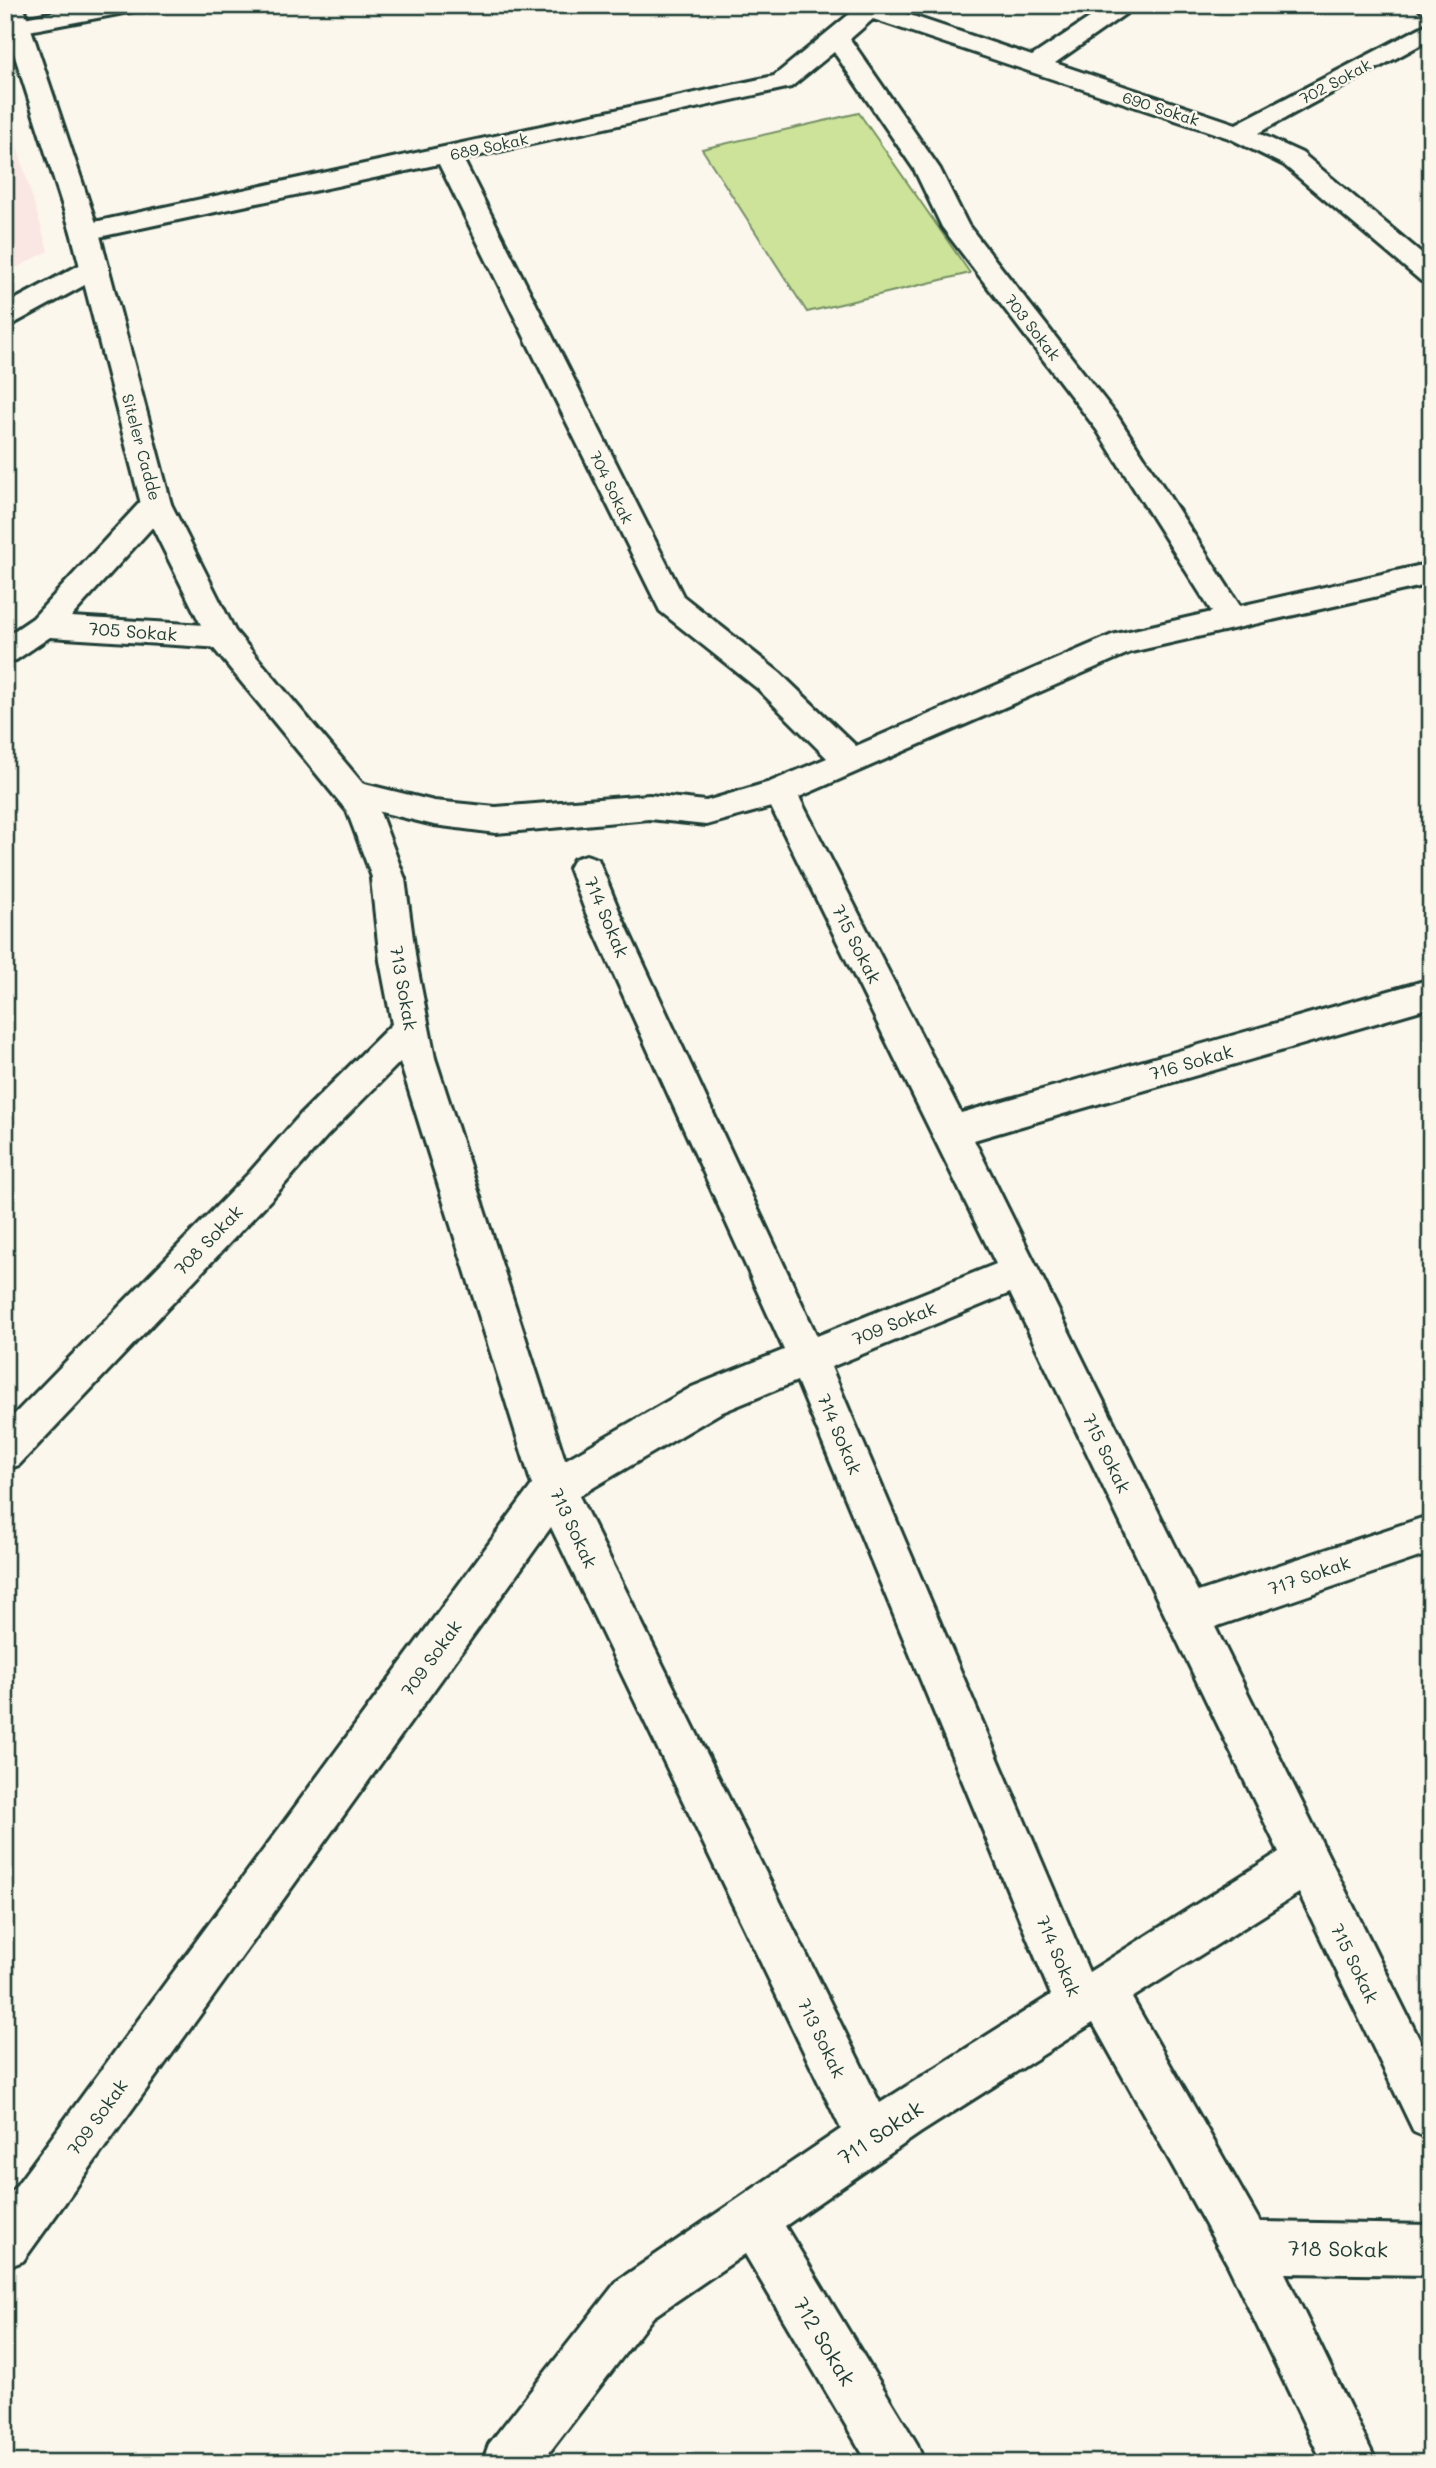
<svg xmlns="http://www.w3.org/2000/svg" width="1436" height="2468" viewBox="0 0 1436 2468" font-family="Mali,sans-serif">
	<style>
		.built { fill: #fae6e3 }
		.green { fill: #cce399; stroke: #769066; stroke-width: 2 }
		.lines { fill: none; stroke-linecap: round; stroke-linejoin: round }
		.street-casing { stroke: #1f3d34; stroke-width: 6 }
		.secondary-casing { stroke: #1f3d34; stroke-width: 6 }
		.street { fill: #fbf7ec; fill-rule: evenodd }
		.secondary { fill: #fbf7ec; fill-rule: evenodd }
		.labels { text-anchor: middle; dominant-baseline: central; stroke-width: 5; stroke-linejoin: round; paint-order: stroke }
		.far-street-label { font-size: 16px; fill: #1f3d34; stroke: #fbf7ec }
		.street-label { font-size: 18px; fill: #1f3d34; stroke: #fbf7ec }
		.near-street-label { font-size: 21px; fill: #1f3d34; stroke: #fbf7ec }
	</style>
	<rect width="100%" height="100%" fill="#fbf7ec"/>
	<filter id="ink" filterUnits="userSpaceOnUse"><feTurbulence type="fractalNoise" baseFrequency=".0143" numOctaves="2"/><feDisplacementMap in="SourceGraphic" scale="14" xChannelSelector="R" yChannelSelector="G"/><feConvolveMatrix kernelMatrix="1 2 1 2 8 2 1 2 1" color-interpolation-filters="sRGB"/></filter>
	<g filter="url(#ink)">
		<path class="built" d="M5 105 48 251 5 274Z"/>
		<path class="green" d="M859 113 970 273 807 312 702 149Z"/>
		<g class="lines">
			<g class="street-casing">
				<path id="street" d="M89 5H141L138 10 129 12 18 33 9 31 6 26 9 21Z
					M843 5H880L1032 56 1109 5H1138L1055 63 1236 124 1431 22V39L1258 133 1302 153 1431 261V283L1421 281 1284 165 1229 138 873 19 850 39 940 169 968 225 1118 417 1240 606 1431 563V584L1131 652 799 797 961 1113 1431 979V1007L974 1140 1198 1592 1431 1515V1553L1215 1627 1431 2063V2139L1414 2132 1299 1893 1132 1998 1260 2222 1431 2225V2275L1285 2273 1377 2463H1323L1228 2265 1093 2023 920 2133 785 2226 917 2444 924 2463H868L745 2254 653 2317 541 2463H482L489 2444 617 2281 841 2129 551 1527 23 2261 5 2268V2201L532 1485 400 1062 327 1136 275 1195 19 1465 5 1470V1424L249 1173 301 1114 392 1024 380 961 371 879 376 870 388 866 400 870 405 879 416 961 435 1058 565 1460 692 1387 784 1350 586 913 569 868 574 859 586 855 598 859 620 913 817 1336 996 1264 771 807 706 825 649 819 496 833 434 825 352 805 340 802 335 793 340 784 352 781 434 801 496 807 649 795 706 801 770 782 827 758 758 689 660 611 439 164 85 240 75 238 71 232 75 226 85 224 774 76 852 12ZM834 52 914 169 942 227 1097 430 1212 612 1112 635 856 746 780 673 683 596 463 159 791 87ZM1010 1293 1279 1852 1089 1972 831 1367ZM797 1381 1051 1995 880 2103 579 1496 720 1413Z
					M95 260 105 262 109 268 105 274 15 323 5 326V305L85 262Z
					M156 494 167 497 171 504 167 511 71 617 222 626 233 629 238 637 233 645 222 648 50 637 16 660 5 663V637L33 618 145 497Z"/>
			</g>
			<g class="secondary-casing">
				<path id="secondary" d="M5 5H23L99 232 171 504 235 631 374 797 405 879 400 888 388 892 376 888 347 811 211 645 141 504 71 232 5 25Z
					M1417 5H1431V13L1420 10Z"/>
			</g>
			<use href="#street" class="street"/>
			<use href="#secondary" class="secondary"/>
		</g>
	</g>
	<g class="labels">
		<g class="far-street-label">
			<text transform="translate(1335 81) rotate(-28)">702 Sokak</text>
			<text transform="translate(1161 108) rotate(18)">690 Sokak</text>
			<text transform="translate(489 146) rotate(-12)">689 Sokak</text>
			<text transform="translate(1033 327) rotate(52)">703 Sokak</text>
			<text transform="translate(142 447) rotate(75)">Siteler Cadde</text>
			<text transform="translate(612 487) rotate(64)">704 Sokak</text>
		</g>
		<g class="street-label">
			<text transform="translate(133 631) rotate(4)">705 Sokak</text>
			<text transform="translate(607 917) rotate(67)">714 Sokak</text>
			<text transform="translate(857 944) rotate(63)">715 Sokak</text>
			<text transform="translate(404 988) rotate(80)">713 Sokak</text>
			<text transform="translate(1191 1062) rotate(-16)">716 Sokak</text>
			<text transform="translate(208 1240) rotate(-46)">708 Sokak</text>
			<text transform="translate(894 1323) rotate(-22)">709 Sokak</text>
			<text transform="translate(840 1434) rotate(67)">714 Sokak</text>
			<text transform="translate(1107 1453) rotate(64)">715 Sokak</text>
			<text transform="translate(574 1528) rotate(65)">713 Sokak</text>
			<text transform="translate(1309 1575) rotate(-19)">717 Sokak</text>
			<text transform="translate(431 1658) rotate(-54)">709 Sokak</text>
			<text transform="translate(1059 1956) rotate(67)">714 Sokak</text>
			<text transform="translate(1355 1963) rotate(64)">715 Sokak</text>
			<text transform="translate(822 2038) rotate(64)">713 Sokak</text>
			<text transform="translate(97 2117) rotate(-54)">709 Sokak</text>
		</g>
		<g class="near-street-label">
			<text transform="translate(880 2132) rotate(-34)">711 Sokak</text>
			<text transform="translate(1338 2248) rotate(1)">718 Sokak</text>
			<text transform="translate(825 2341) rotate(59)">712 Sokak</text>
		</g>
	</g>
	<rect width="1436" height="2468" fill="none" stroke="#fbf7ec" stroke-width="28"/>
	<rect x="14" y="14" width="1408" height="2440" fill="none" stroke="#1f3d34" stroke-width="2.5" filter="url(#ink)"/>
</svg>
